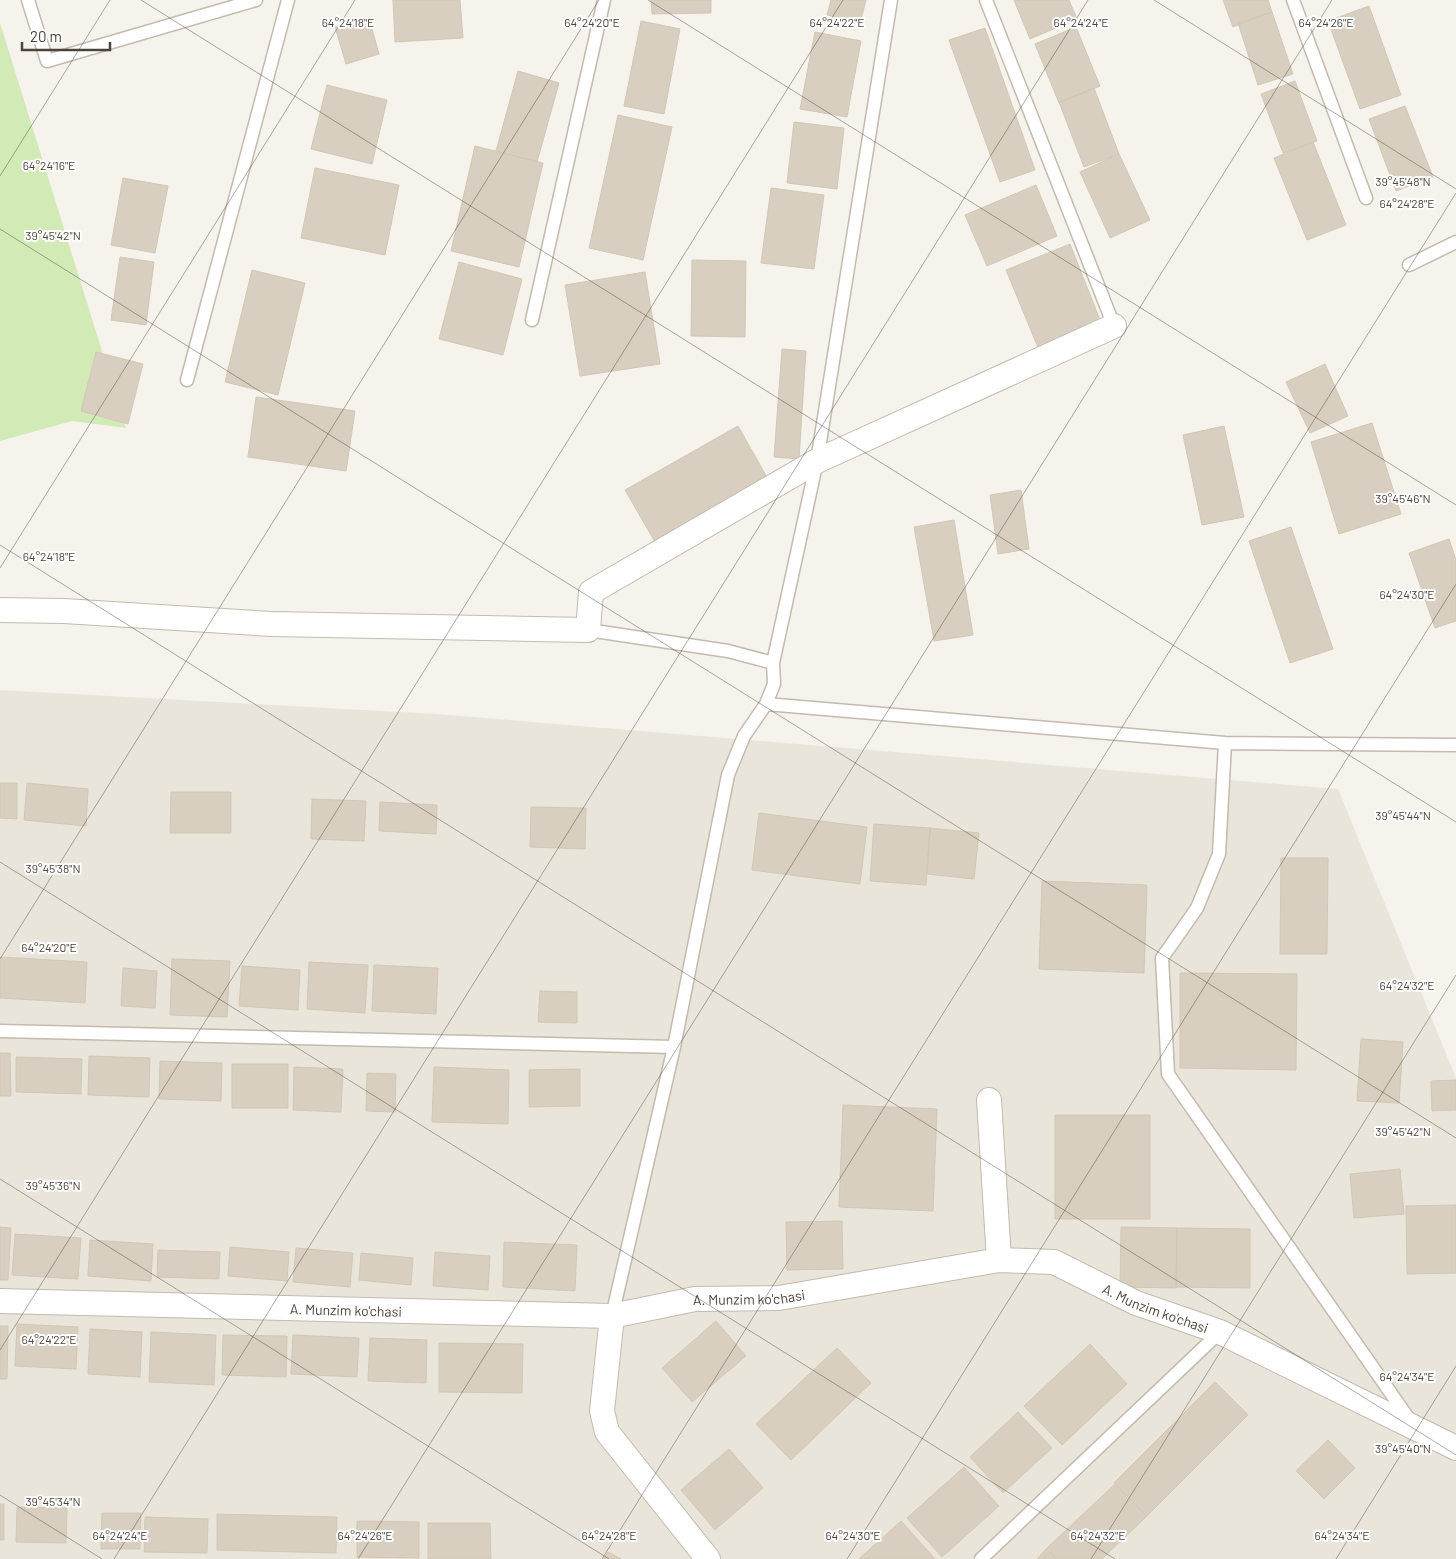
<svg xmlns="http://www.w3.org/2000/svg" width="1456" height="1559" viewBox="0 0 1456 1559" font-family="Barlow,sans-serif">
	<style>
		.residential { fill: #eae5da }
		.green { fill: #d2eab5 }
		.building { fill: #d8cfc1; stroke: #d3c7b4 }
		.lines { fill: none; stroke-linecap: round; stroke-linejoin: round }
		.lane-casing { stroke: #c2bbae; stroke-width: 15 }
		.street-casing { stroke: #c2bbae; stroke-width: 26 }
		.lane { stroke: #fff; stroke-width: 12 }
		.street { stroke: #fff; stroke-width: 24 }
		.ticks { fill: none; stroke: #4b4439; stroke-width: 1; stroke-opacity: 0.45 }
		.labels { text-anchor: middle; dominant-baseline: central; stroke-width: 4; stroke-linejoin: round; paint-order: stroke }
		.street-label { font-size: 14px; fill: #4b4439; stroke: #fff }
		.ticks-label { font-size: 12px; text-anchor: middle; fill: #4b4439; stroke: #fff; stroke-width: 4; stroke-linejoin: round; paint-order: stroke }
	</style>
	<rect width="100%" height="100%" fill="#f6f3ec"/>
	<path class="residential" d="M0 690 437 714 1338 789 1456 1078V1559H0Z"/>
	<path class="green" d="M0 23 126 428 72 421 0 441Z"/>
	<path class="building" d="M393 0H460L463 38 395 42Z
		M651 0H711V13L652 14Z
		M831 0H866L860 23 827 15Z
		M1014 0H1069L1077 19 1030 39Z
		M1223 0H1268L1272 12 1233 27Z
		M1369 6 1401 95 1360 109 1328 21Z
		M1272 12 1293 74 1258 85 1238 23Z
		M369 18 379 54 346 64 335 27Z
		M641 21 680 29 664 114 624 106Z
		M1076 27 1100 86 1059 103 1035 44Z
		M985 28 1035 170 1000 182 949 40Z
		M815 32 861 41 847 117 800 109Z
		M518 71 559 83 537 162 496 151Z
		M1295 81 1317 141 1283 153 1261 94Z
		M327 85 387 100 372 164 311 149Z
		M1094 88 1119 154 1084 167 1059 102Z
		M1405 106 1433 177 1396 191 1369 119Z
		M618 115 672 127 643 260 589 248Z
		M794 122 844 128 837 189 787 183Z
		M1313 142 1346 225 1307 240 1274 158Z
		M475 146 543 163 519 267 451 251Z
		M1119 154 1150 220 1110 238 1080 172Z
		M315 168 399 185 385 255 301 238Z
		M123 178 168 186 155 253 111 245Z
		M1036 185 1057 236 987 266 965 215Z
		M771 188 824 195 814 269 761 263Z
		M1070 244 1102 325 1039 350 1006 270Z
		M120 257 154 262 146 325 111 320Z
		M692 260 746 261 745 337 691 336Z
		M459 262 522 279 503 355 439 339Z
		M252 270 305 283 278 395 225 382Z
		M645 272 660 364 580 376 565 285Z
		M782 349 806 351 799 459 774 457Z
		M96 352 143 364 128 424 81 411Z
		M1325 364 1348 416 1310 433 1286 382Z
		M256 397 355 411 346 471 248 457Z
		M1372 423 1401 514 1339 534 1311 442Z
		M738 426 768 479 655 542 625 490Z
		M1224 426 1244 517 1202 525 1183 435Z
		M1021 490 1029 549 998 554 990 495Z
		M954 520 973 635 934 641 914 527Z
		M1291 527 1333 649 1290 663 1249 541Z
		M1449 539 1456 560V621L1435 628 1409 553Z
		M0 783H17V819L0 818Z
		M27 783 88 789 86 826 24 820Z
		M171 792H231V833H170Z
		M312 799 366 801 364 841 311 839Z
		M380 802 437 805 436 834 379 831Z
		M531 807 586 808 585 849 530 847Z
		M759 813 867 827 860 884 752 870Z
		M874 824 930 828 926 885 870 881Z
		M930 828 979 833 974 879 927 874Z
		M1281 858H1328L1327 954H1280Z
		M1042 881 1147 885 1144 973 1039 969Z
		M0 957 87 962 85 1003 0 998Z
		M172 959 230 961 227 1017 170 1015Z
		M309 962 368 965 365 1013 307 1009Z
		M374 965 438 968 436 1014 372 1011Z
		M242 966 300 970 298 1010 239 1006Z
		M123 968 157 971 155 1008 121 1006Z
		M1180 973 1297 974 1296 1070 1180 1068Z
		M540 991 577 992V1023L538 1022Z
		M1361 1039 1403 1042 1399 1103 1357 1101Z
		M0 1053H10L11 1096H0Z
		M89 1056 150 1058 149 1097 88 1095Z
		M16 1057 82 1059 81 1094 16 1092Z
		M160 1061 222 1063 221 1101 159 1099Z
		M232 1064H288V1108H232Z
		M294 1067 343 1069 341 1112 293 1110Z
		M434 1067 509 1070 508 1124 432 1122Z
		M580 1069V1106L529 1107V1070Z
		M367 1073 396 1074 395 1112 366 1111Z
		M1456 1080V1110L1432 1111 1431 1081Z
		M843 1105 937 1109 933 1211 839 1207Z
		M1055 1115H1150V1219H1055Z
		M1400 1169 1404 1214 1354 1218 1350 1174Z
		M1456 1205V1273L1407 1274 1406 1206Z
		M842 1221 843 1269 787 1270 786 1222Z
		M0 1227 11 1228 8 1280H0Z
		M1121 1227 1177 1228 1176 1288 1120 1287Z
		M1177 1228 1250 1229V1288L1176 1287Z
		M15 1234 81 1238 78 1279 12 1275Z
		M90 1240 153 1244 151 1281 88 1276Z
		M504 1242 577 1245 575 1291 503 1287Z
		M230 1247 289 1252 287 1281 228 1276Z
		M296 1248 353 1253 350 1287 293 1282Z
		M158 1250 220 1252 219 1279 157 1277Z
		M435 1252 490 1256 488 1290 433 1286Z
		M361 1253 413 1258 411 1285 359 1280Z
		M716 1321 746 1356 692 1402 662 1368Z
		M17 1324 78 1327 76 1369 15 1366Z
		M0 1326H8L7 1379H0Z
		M90 1329 142 1332 140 1377 88 1374Z
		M151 1332 216 1335 214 1385 149 1382Z
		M223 1335 287 1336 286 1377 222 1375Z
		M293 1335 359 1338 357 1377 291 1374Z
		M370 1338 427 1340 426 1383 368 1381Z
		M439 1343 523 1344 522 1393 439 1392Z
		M1090 1344 1127 1384 1062 1445 1024 1406Z
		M837 1348 871 1383 791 1460 756 1424Z
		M1215 1382 1248 1415 1147 1516 1114 1483Z
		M1018 1412 1052 1448 1003 1493 970 1457Z
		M1328 1440 1355 1468 1324 1499 1296 1471Z
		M729 1449 763 1488 715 1530 681 1490Z
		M964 1467 999 1506 942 1557 907 1518Z
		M1115 1484 1147 1516 1102 1559H1056L1046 1549Z
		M0 1504H4V1540H0Z
		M17 1507 67 1508 66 1543 16 1542Z
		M102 1513H141L140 1549H101Z
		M217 1514 337 1517 336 1553 217 1550Z
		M145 1517 208 1519 207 1553 144 1552Z
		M357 1521 419 1522V1558L357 1557Z
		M901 1521 935 1559H859Z
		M428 1523H490L491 1559H428Z
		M1046 1549 1056 1559H1037Z
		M608 1552 621 1559H604Z"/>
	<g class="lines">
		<g class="lane-casing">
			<path id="lane" d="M28 0 47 61 256 0
				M986 0 1114 326
				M1293 0 1366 198
				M1409 265 1456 242
				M532 320 604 0
				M187 380 288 0
				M588 630 728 651 773 663 774 684 766 704
				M773 663 817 461 891 0
				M1225 743 1219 854 1197 908 1162 958 1168 1074 1411 1422
				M0 1031 674 1047
				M612 1316 674 1047 728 775 744 736 766 704 1225 743 1456 745
				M981 1559 1220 1332"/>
		</g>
		<g class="street-casing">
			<g id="street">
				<path d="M0 610 64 611 271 624 588 630 591 592 817 461 1114 326"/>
				<path d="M989 1100 999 1260"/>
				<path id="s1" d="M0 1301 612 1316 695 1299 779 1298 999 1260 1054 1262 1136 1303 1220 1332 1456 1448"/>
				<path d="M612 1316 602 1411 607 1432 708 1559"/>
			</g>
		</g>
		<use href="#lane" class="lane"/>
		<use href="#street" class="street"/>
	</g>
	<path class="ticks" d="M141 0 1456 822M648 0 1456 505M1154 0 1456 189M0 176 110 0M0 229 1456 1138M0 545 1456 1455M0 568 355 0M0 862 1115 1559M0 959 599 0M0 1179 609 1559M0 1350 843 0M0 1495 102 1559M114 1559 1088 0M358 1559 1332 0M602 1559 1456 193M847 1559 1456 584M1091 1559 1456 975M1336 1559 1456 1366"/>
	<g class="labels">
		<g class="street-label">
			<text stroke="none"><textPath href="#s1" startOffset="751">A. Munzim ko'chasi</textPath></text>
			<text stroke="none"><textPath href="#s1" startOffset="1171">A. Munzim ko'chasi</textPath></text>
			<text stroke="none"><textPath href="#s1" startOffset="346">A. Munzim ko'chasi</textPath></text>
		</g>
	</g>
	<g class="ticks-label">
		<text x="348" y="27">64°24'18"E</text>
		<text x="592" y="27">64°24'20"E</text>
		<text x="837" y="27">64°24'22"E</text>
		<text x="1081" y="27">64°24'24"E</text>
		<text x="1326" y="27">64°24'26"E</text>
		<text x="49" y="170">64°24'16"E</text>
		<text x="1403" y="186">39°45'48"N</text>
		<text x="1407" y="208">64°24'28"E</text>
		<text x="53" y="240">39°45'42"N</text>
		<text x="1403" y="503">39°45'46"N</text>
		<text x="49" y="561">64°24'18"E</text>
		<text x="1407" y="599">64°24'30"E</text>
		<text x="1403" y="820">39°45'44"N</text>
		<text x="53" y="873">39°45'38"N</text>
		<text x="49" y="952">64°24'20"E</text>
		<text x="1407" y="990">64°24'32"E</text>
		<text x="1403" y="1136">39°45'42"N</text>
		<text x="53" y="1190">39°45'36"N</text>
		<text x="49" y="1344">64°24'22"E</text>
		<text x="1407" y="1381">64°24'34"E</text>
		<text x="1403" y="1453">39°45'40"N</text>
		<text x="53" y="1506">39°45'34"N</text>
		<text x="120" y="1540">64°24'24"E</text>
		<text x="365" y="1540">64°24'26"E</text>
		<text x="609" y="1540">64°24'28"E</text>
		<text x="853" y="1540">64°24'30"E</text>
		<text x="1098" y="1540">64°24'32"E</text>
		<text x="1342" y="1540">64°24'34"E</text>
	</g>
	<path d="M22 42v8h88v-8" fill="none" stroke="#4b4439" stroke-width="2.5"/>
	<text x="30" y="42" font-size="15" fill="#4b4439" stroke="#ffffff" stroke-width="4" paint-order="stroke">20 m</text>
</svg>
